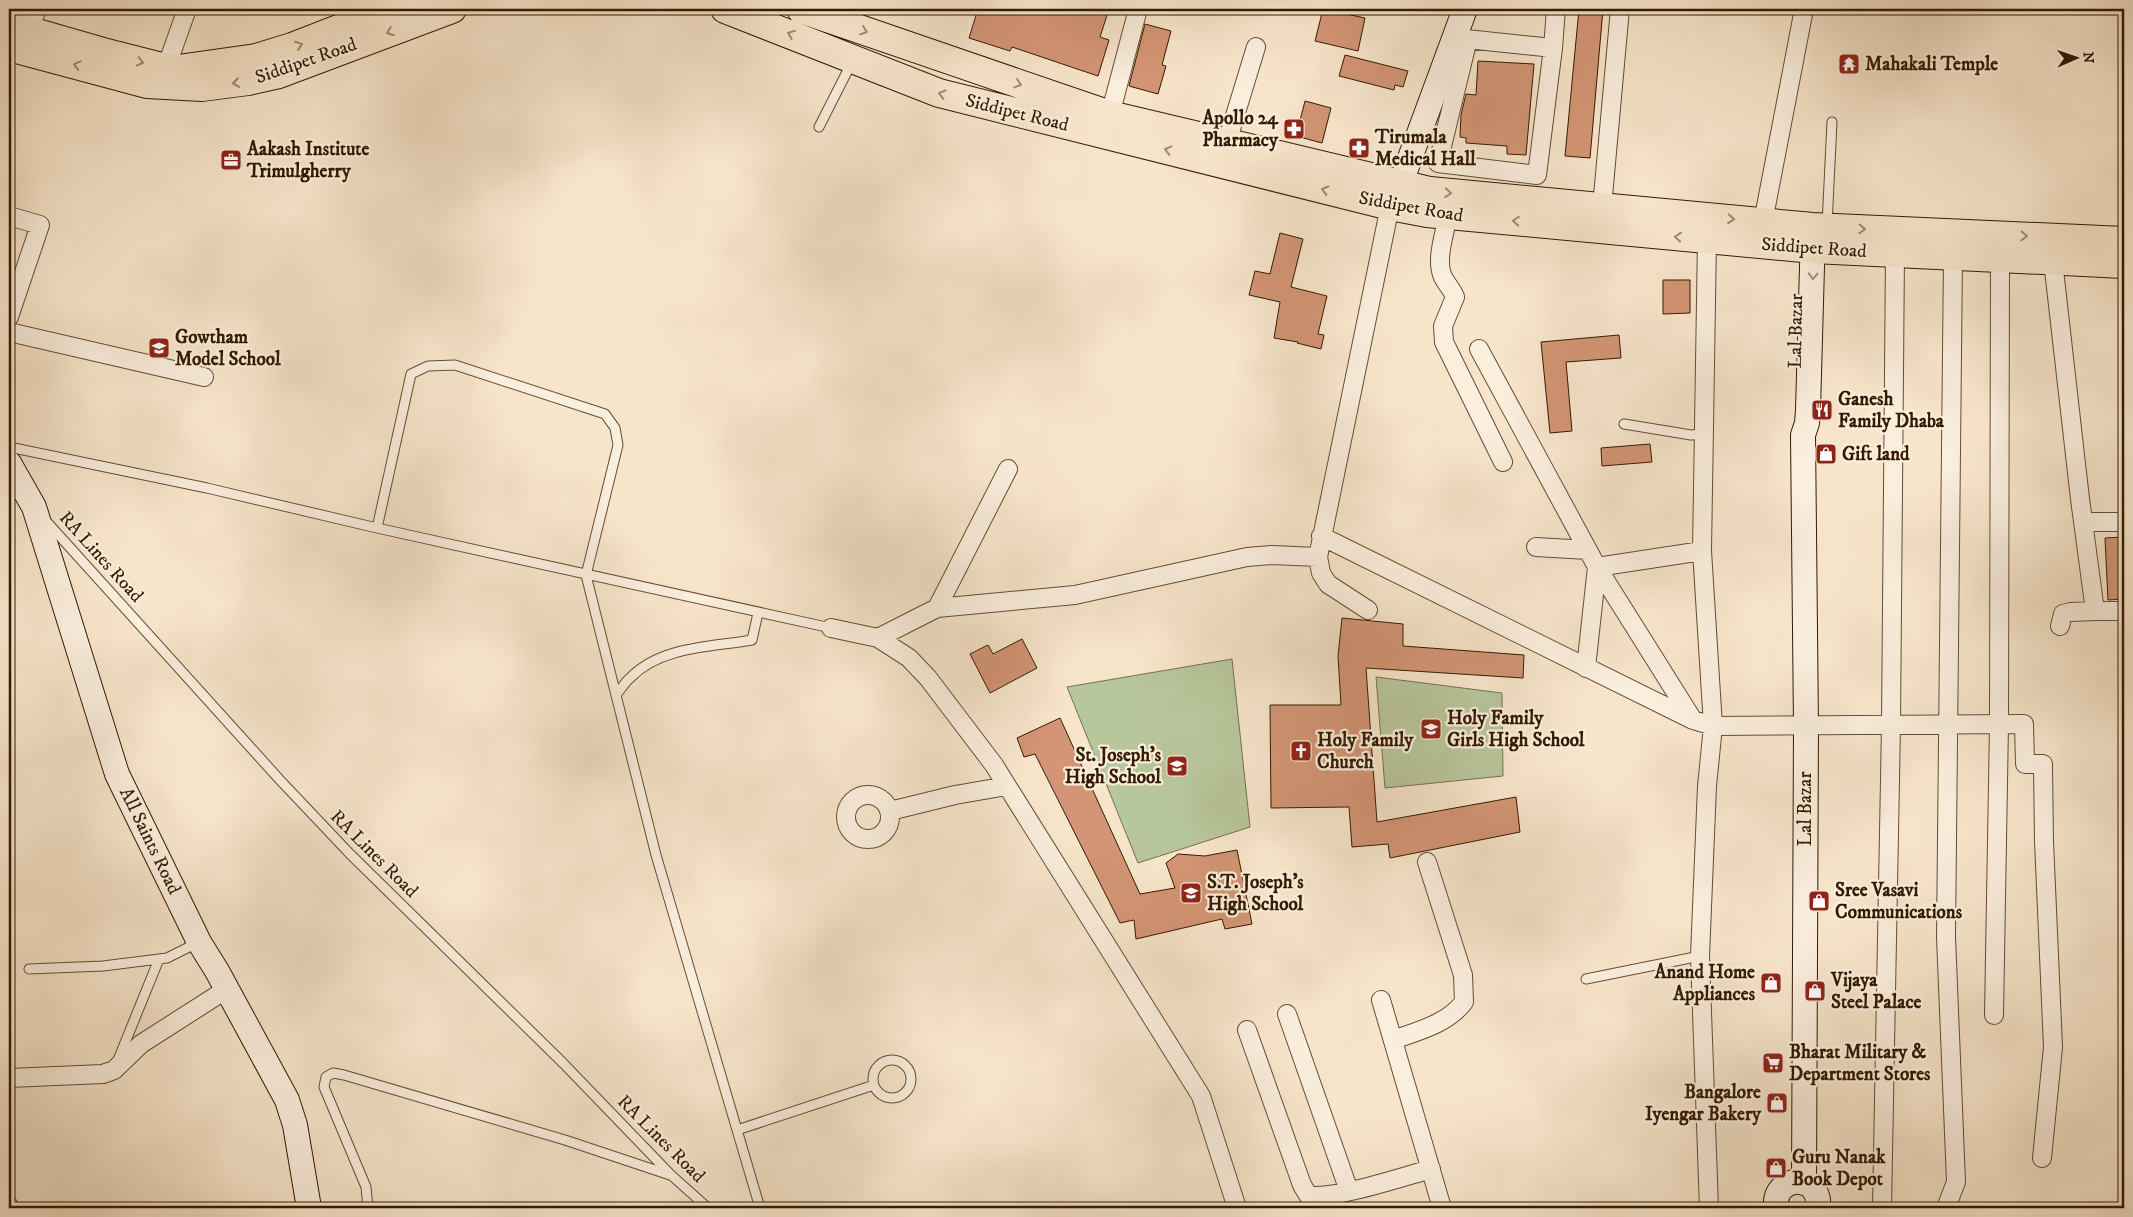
<svg xmlns="http://www.w3.org/2000/svg" width="2133" height="1217" viewBox="0 0 2133 1217" font-family="'IM FELL DW Pica',serif">
	<style>
		.green { fill: #b8c69b; stroke: #76704e }
		.building { fill: #d39575; stroke: #331a00 }
		.lines { fill: none; stroke-linecap: round; stroke-linejoin: round }
		.lane-casing { stroke: #644d33; stroke-width: 11 }
		.street-casing { stroke: #644d33; stroke-width: 20 }
		.secondary-casing { stroke: #331a00; stroke-width: 26 }
		.primary-casing { stroke: #331a00; stroke-width: 30 }
		.lane { stroke: #faeedd; stroke-width: 9 }
		.street { stroke: #faeedd; stroke-width: 18 }
		.secondary { stroke: #faeedd; stroke-width: 24 }
		.primary { stroke: #f7e5cb; stroke-width: 28 }
		.oneway { stroke: #9f8a70 }
		.oneway2 { stroke: #a08f7a }
		.labels { text-anchor: middle; dominant-baseline: central; stroke-width: 4.5; stroke-linejoin: round; paint-order: stroke }
		.street-label { font-size: 19px; fill: #331a00; stroke: #faeedd }
		.poi-label { font-size: 19px; font-weight: bold; fill: #331a00; stroke: #faeedd; text-anchor: start }
	</style>
	<rect width="100%" height="100%" fill="#f7e5cb"/>
	<filter id="stains"><feTurbulence type="fractalNoise" baseFrequency=".004" numOctaves="4"/><feColorMatrix values="0 0 0 0 .2 0 0 0 0 .09 0 0 0 0 .02 0 0 0 .5 -.17"/></filter>
	<radialGradient id="worn" r=".72"><stop offset=".6" stop-color="#630" stop-opacity="0"/><stop offset="1" stop-color="#630" stop-opacity=".3"/></radialGradient>
	<path class="green" d="M1232 659 1250 827 1138 863 1067 687Z
		M1376 677 1502 693 1503 776 1385 788Z"/>
	<path class="building" d="M978 9H1109L1100 37 1109 40 1098 76 1012 47 1010 51 969 38Z
		M1323 9 1365 18 1358 51 1315 41Z
		M1579 9H1603L1590 158 1565 156Z
		M1145 24 1171 31 1162 65 1166 66 1158 94 1129 86Z
		M1345 55 1408 71 1403 87 1395 85 1394 90 1339 76Z
		M1478 61 1534 64 1526 155 1507 154V146L1466 143V138L1460 137 1461 115 1466 94 1476 95Z
		M1305 101 1331 108 1322 143 1296 136Z
		M1280 233 1303 239 1291 287 1327 296 1318 334 1324 335 1321 349 1297 343 1298 342 1274 338 1280 302 1249 295 1255 271 1270 274Z
		M1663 280H1690V313L1663 314Z
		M1619 335 1621 358 1566 362 1572 431 1550 433 1541 342Z
		M1650 444 1652 462 1602 466 1601 448Z
		M2124 537V599L2108 600 2105 538Z
		M1342 618 1403 624V646L1524 655 1523 678 1366 668 1377 822 1516 797 1520 832 1390 858 1388 844 1352 847 1349 807 1271 808 1270 705H1341L1338 656Z
		M1022 639 1037 668 990 693 970 654 988 645 993 654Z
		M1060 718 1140 894 1175 888 1166 863 1178 854 1205 856 1237 850 1252 924 1225 929 1222 919 1136 939 1134 920 1120 923 1035 754 1024 757 1017 738Z"/>
	<g class="lines">
		<g class="lane-casing">
			<path id="lane" d="M819 127 852 62
				M1827 225 1832 122
				M1624 424 1691 435 1704 434
				M9 447 207 488 377 528 831 628
				M46 521 279 779 350 854 563 1063 671 1175 708 1208
				M377 528 411 374 428 366 455 365 605 414 615 428 618 445 586 575 656 855 760 1208
				M616 695C621 689 625 682 631 677 662 646 712 647 752 640L758 613
				M29 969 103 966 167 958 199 942
				M1586 979 1700 956
				M873 1079a19 19 0 1 1 38 0a19 19 0 1 1-38 0Z
				M118 1060 159 959
				M737 1130 874 1085
				M368 1208 366 1187 324 1087 326 1077 333 1073 344 1075 565 1140 670 1175"/>
		</g>
		<g class="street-casing">
			<path id="street" d="M29 30 37 9
				M1457 38 1553 48 1556 9
				M1468 39 1438 163 1537 175 1553 48
				M166 68 187 9
				M1110 115 1138 9
				M1227 142 1256 47
				M1602 207 1620 9
				M1448 215C1445 233 1435 260 1443 277 1447 285 1452 289 1455 297L1443 326 1444 342 1503 462
				M9 216 40 225 9 317
				M1763 222 1804 9
				M1707 239 1702 551 1713 726 1707 786 1700 956 1709 1208
				M2053 261 2080 499 2095 611H2124
				M9 332 204 377
				M1479 349 1597 567 1586 668
				M2083 522H2124
				M1321 536 1693 720 1713 726 2024 724 2025 764H2043L2044 841 2053 1047 2042 1158
				M1536 547 1588 550
				M937 608 1075 595 1247 557 1272 555 1318 557
				M1368 610 1328 584 1321 573 1318 557 1390 206
				M2060 626 2063 614 2070 612 2095 611
				M831 628 878 638 909 658 928 678 994 765 1201 1096 1237 1208
				M878 638 937 608 1008 469
				M1693 720 1597 567 1702 551
				M846 817a22 22 0 1 1 44 0a22 22 0 1 1-44 0Z
				M890 811 955 795 1007 786
				M1381 1000 1442 1208
				M1287 1014 1349 1191
				M1994 1015 1999 725 2000 258
				M1247 1030 1302 1185 1308 1195C1331 1201 1405 1176 1431 1169
				M1393 1040C1418 1031 1447 1024 1464 1002L1463 975 1427 862
				M9 1078 103 1074 114 1070 141 1044 227 989
				M9 1206V1208
				M1882 1208 1891 725 1895 253
				M1946 1208 1956 1182 1946 937 1953 256"/>
		</g>
		<g class="secondary-casing">
			<path id="secondary" d="M1400 185 1465 9
				M9 463 34 507 117 774 199 942 217 971 287 1100 295 1125 309 1208
				M1804 1183 1806 727 1803 435 1807 423 1808 410 1813 231
				M1776 1208C1772 1174 1822 1172 1818 1208"/>
		</g>
		<g class="primary-casing">
			<path id="primary" d="M725 9 939 93 1390 206 1427 213 1813 249 2124 264
				M801 9 1110 115 1430 191 1813 227 2124 241
				M9 25 103 52 166 68 178 69 256 58 292 47 390 9
				M9 47 147 84 202 87 248 81 279 74 452 9"/>
		</g>
		<use href="#lane" class="lane"/>
		<use href="#street" class="street"/>
		<use href="#secondary" class="secondary"/>
		<use href="#primary" class="primary"/>
	</g>
	<defs><path id="oneway-chevron" d="M-2-3.5L2.5 0L-2 3.5" fill="none" stroke-width="1.6" stroke-linecap="round" stroke-linejoin="round" transform="scale(1.25)"/></defs>
	<g class="oneway">
		<use href="#oneway-chevron" transform="translate(864 31) rotate(19)"/>
		<use href="#oneway-chevron" transform="translate(390 32) rotate(159)"/>
		<use href="#oneway-chevron" transform="translate(791 34) rotate(-158)"/>
		<use href="#oneway-chevron" transform="translate(299 45) rotate(-21)"/>
		<use href="#oneway-chevron" transform="translate(140 62) rotate(14)"/>
		<use href="#oneway-chevron" transform="translate(77 65) rotate(-165)"/>
		<use href="#oneway-chevron" transform="translate(236 83) rotate(172)"/>
		<use href="#oneway-chevron" transform="translate(1018 84) rotate(19)"/>
		<use href="#oneway-chevron" transform="translate(942 94) rotate(-165)"/>
		<use href="#oneway-chevron" transform="translate(1168 150) rotate(-166)"/>
		<use href="#oneway-chevron" transform="translate(1325 190) rotate(-166)"/>
		<use href="#oneway-chevron" transform="translate(1448 193) rotate(5)"/>
		<use href="#oneway-chevron" transform="translate(1731 219) rotate(5)"/>
		<use href="#oneway-chevron" transform="translate(1516 221) rotate(-175)"/>
		<use href="#oneway-chevron" transform="translate(1862 229) rotate(3)"/>
		<use href="#oneway-chevron" transform="translate(2024 236) rotate(3)"/>
		<use href="#oneway-chevron" transform="translate(1678 237) rotate(-175)"/>
	</g>
	<use class="oneway2" href="#oneway-chevron" transform="translate(1813 276) rotate(92)"/>
	<defs>
		<g id="temple-square" transform="scale(1.125)"><rect x="-9" y="-9" width="18" height="18" rx="4" fill="#8f2418" stroke="#faeedd"/><path d="M0-6L5-2H3V0L6.5 2.5H4V6H1.5V3h-3V6H-4V2.5H-6.5L-3 0V-2H-5Z" fill="#fff"/></g>
		<g id="pharmacy-square" transform="scale(1.125)"><rect x="-9" y="-9" width="18" height="18" rx="4" fill="#8f2418" stroke="#faeedd"/><path d="M-2-6h4v4h4v4h-4v4h-4v-4h-4v-4h4Z" fill="#fff"/></g>
		<g id="office-square" transform="scale(1.125)"><rect x="-9" y="-9" width="18" height="18" rx="4" fill="#8f2418" stroke="#faeedd"/><path d="M-6-3h4V-5.5h4V-3h4V5H-6ZM-1-4.5V-3h2v-1.5ZM-6 0V1H6V0Z" fill="#fff"/></g>
		<g id="school-square" transform="scale(1.125)"><rect x="-9" y="-9" width="18" height="18" rx="4" fill="#8f2418" stroke="#faeedd"/><path d="M0-5L7-2L0 1L-7-2ZM-4 1L0 2.5L4 1V4Q0 6-4 4Z" fill="#fff"/></g>
		<g id="restaurant-square" transform="scale(1.125)"><rect x="-9" y="-9" width="18" height="18" rx="4" fill="#8f2418" stroke="#faeedd"/><path d="M-5-6h1v4h1v-4h1v4h1v-4h1v5L-1.5 .5V6h-2V.5L-5-1ZM5-6V6H3V1.5H1.5Q1.5-4 5-6Z" fill="#fff"/></g>
		<g id="shop-square" transform="scale(1.125)"><rect x="-9" y="-9" width="18" height="18" rx="4" fill="#8f2418" stroke="#faeedd"/><path d="M-5-2.5h2.3a2.7 3.5 0 0 1 5.4 0H5L5.5 6h-11ZM-1.5-2.5h3a1.5 2.3 0 0 0-3 0Z" fill="#fff"/></g>
		<g id="church-square" transform="scale(1.125)"><rect x="-9" y="-9" width="18" height="18" rx="4" fill="#8f2418" stroke="#faeedd"/><path d="M-1.2-6h2.4v3.5h3.3v2.4h-3.3V6h-2.4V-.1h-3.3v-2.4h3.3Z" fill="#fff"/></g>
		<g id="supermarket-square" transform="scale(1.125)"><rect x="-9" y="-9" width="18" height="18" rx="4" fill="#8f2418" stroke="#faeedd"/><path d="M-6-5.5h2.5l.6 2H6L4.5 2H-2.5L-4.4-4H-6ZM-1.5 3.2a1.3 1.3 0 1 0 .1 0ZM3 3.2a1.3 1.3 0 1 0 .1 0Z" fill="#fff"/></g>
	</defs>
	<g fill-rule="evenodd">
		<use href="#temple-square" x="1849" y="64"/>
		<use href="#pharmacy-square" x="1294" y="129"/>
		<use href="#pharmacy-square" x="1359" y="148"/>
		<use href="#office-square" x="231" y="160"/>
		<use href="#school-square" x="159" y="348"/>
		<use href="#restaurant-square" x="1822" y="410"/>
		<use href="#shop-square" x="1826" y="454"/>
		<use href="#school-square" x="1431" y="729"/>
		<use href="#church-square" x="1301" y="751"/>
		<use href="#school-square" x="1177" y="766"/>
		<use href="#school-square" x="1191" y="893"/>
		<use href="#shop-square" x="1819" y="901"/>
		<use href="#shop-square" x="1771" y="983"/>
		<use href="#shop-square" x="1815" y="991"/>
		<use href="#supermarket-square" x="1773" y="1063"/>
		<use href="#shop-square" x="1777" y="1103"/>
		<use href="#shop-square" x="1776" y="1168"/>
	</g>
	<g class="labels">
		<g class="street-label">
			<text transform="translate(306 61) rotate(-19)">Siddipet Road</text>
			<text transform="translate(1017 113) rotate(14)">Siddipet Road</text>
			<text transform="translate(1411 207) rotate(10)">Siddipet Road</text>
			<text transform="translate(1814 248) rotate(4)">Siddipet Road</text>
			<text transform="translate(1796 331) rotate(-89)">Lal Bazar</text>
			<text transform="translate(101 557) rotate(48)">RA Lines Road</text>
			<text transform="translate(1805 809) rotate(-90)">Lal Bazar</text>
			<text transform="translate(150 841) rotate(64)">All Saints Road</text>
			<text transform="translate(374 854) rotate(45)">RA Lines Road</text>
			<text transform="translate(661 1139) rotate(45)">RA Lines Road</text>
		</g>
		<g class="poi-label">
			<text x="1865" y="64">Mahakali Temple</text>
			<text x="1278" y="118" text-anchor="end">Apollo 24<tspan x="1278" dy="22">Pharmacy</tspan></text>
			<text x="1375" y="137">Tirumala<tspan x="1375" dy="22">Medical Hall</tspan></text>
			<text x="247" y="149">Aakash Institute<tspan x="247" dy="22">Trimulgherry</tspan></text>
			<text x="175" y="337">Gowtham<tspan x="175" dy="22">Model School</tspan></text>
			<text x="1838" y="399">Ganesh<tspan x="1838" dy="22">Family Dhaba</tspan></text>
			<text x="1842" y="454">Gift land</text>
			<text x="1447" y="718">Holy Family<tspan x="1447" dy="22">Girls High School</tspan></text>
			<text x="1317" y="740">Holy Family<tspan x="1317" dy="22">Church</tspan></text>
			<text x="1161" y="755" text-anchor="end">St. Joseph's<tspan x="1161" dy="22">High School</tspan></text>
			<text x="1207" y="882">S.T. Joseph's<tspan x="1207" dy="22">High School</tspan></text>
			<text x="1835" y="890">Sree Vasavi<tspan x="1835" dy="22">Communications</tspan></text>
			<text x="1755" y="972" text-anchor="end">Anand Home<tspan x="1755" dy="22">Appliances</tspan></text>
			<text x="1831" y="980">Vijaya<tspan x="1831" dy="22">Steel Palace</tspan></text>
			<text x="1789" y="1052">Bharat Military &amp;<tspan x="1789" dy="22">Department Stores</tspan></text>
			<text x="1761" y="1092" text-anchor="end">Bangalore<tspan x="1761" dy="22">Iyengar Bakery</tspan></text>
			<text x="1792" y="1157">Guru Nanak<tspan x="1792" dy="22">Book Depot</tspan></text>
		</g>
	</g>
	<rect width="2133" height="1217" fill="none" stroke="#f7e5cb" stroke-width="30"/>
	<rect x="10" y="10" width="2113" height="1197" fill="none" stroke="#331a00" stroke-width="2.5"/>
	<rect x="15" y="15" width="2103" height="1187" fill="none" stroke="#331a00"/>
	<g transform="translate(2076 58) rotate(88)" stroke="#faeedd" stroke-width="4" paint-order="stroke">
	<path d="M0-4L9 19L0 12L-9 19Z" fill="#331a00"/>
	<text y="-8" font-size="14" font-weight="bold" text-anchor="middle" fill="#331a00">N</text>
	</g>
	<rect width="100%" height="100%" filter="url(#stains)"/>
	<rect width="100%" height="100%" fill="url(#worn)"/>
</svg>
